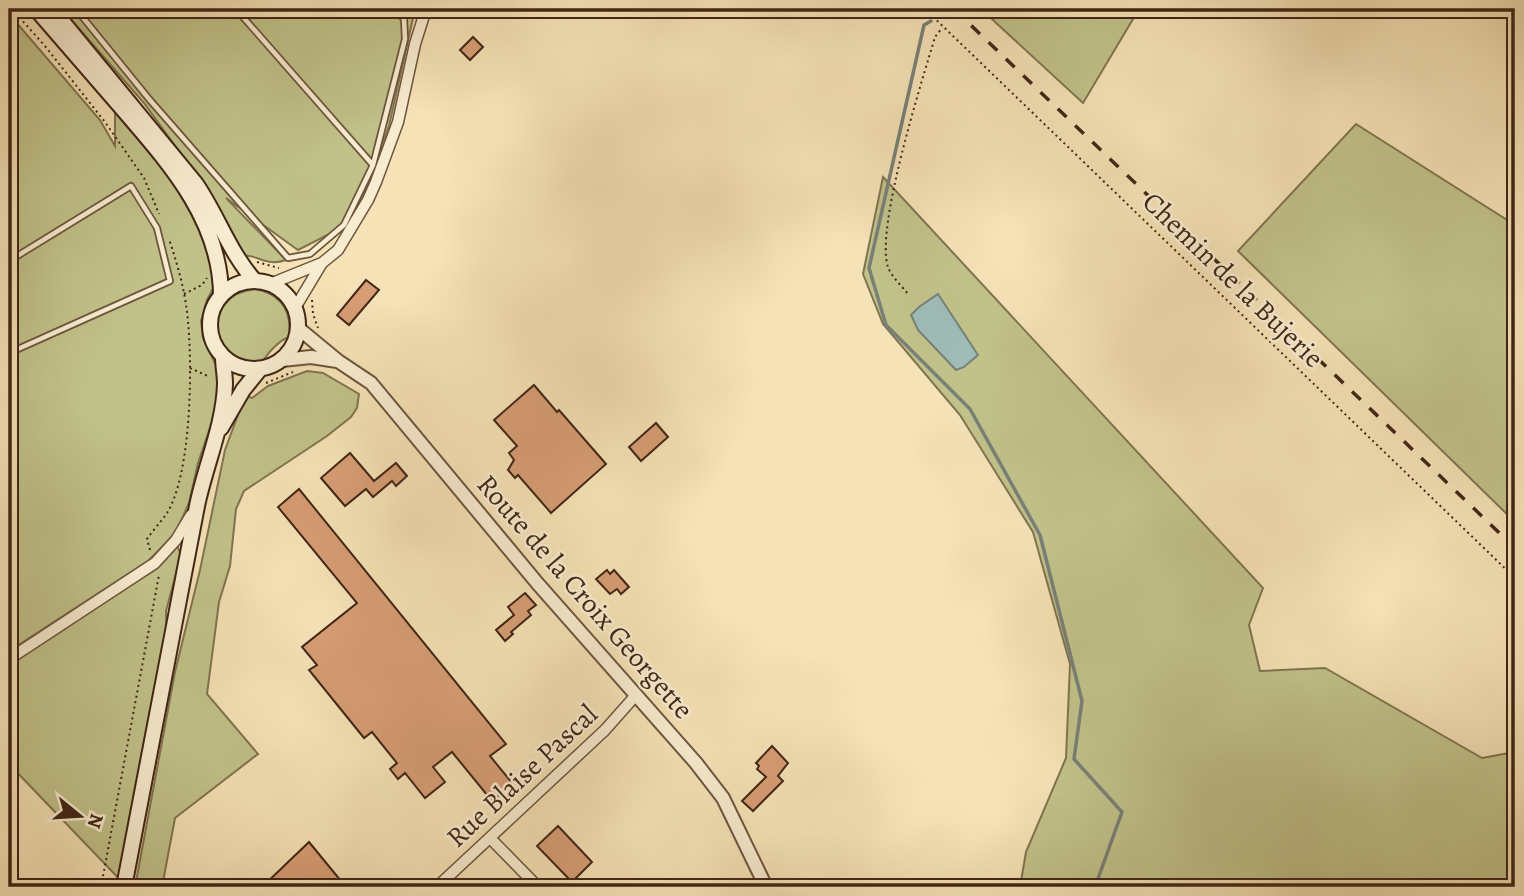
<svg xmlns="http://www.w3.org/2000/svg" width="1524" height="896" viewBox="0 0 1524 896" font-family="Alegreya,serif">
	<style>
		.green { fill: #c1c28a; stroke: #807450; stroke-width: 2 }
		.water { fill: #9fbcb7; stroke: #798077; stroke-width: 2 }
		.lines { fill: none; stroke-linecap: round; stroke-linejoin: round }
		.stream { stroke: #798077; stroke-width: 3.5 }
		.building { fill: #d79d74; stroke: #402616; stroke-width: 2 }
		.service-casing { stroke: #6d553e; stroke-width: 8 }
		.minor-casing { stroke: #6d553e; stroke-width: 13 }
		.tertiary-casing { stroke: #6d553e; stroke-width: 16 }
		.secondary-casing { stroke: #402616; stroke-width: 18 }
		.path { stroke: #402616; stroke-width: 2; stroke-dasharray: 2 3.5; stroke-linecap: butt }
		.service { stroke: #f8ecd0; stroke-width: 4.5 }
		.minor { stroke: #f8ecd0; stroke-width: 10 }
		.tertiary { stroke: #f8ecd0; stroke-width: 12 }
		.secondary { stroke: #f8ecd0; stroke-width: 14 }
		.rail { stroke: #402616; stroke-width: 3.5; stroke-dasharray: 12 12; stroke-linecap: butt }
		.labels { text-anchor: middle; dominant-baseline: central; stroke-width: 5; stroke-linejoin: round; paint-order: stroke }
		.street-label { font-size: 28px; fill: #402616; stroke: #f8ecd0 }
	</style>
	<rect width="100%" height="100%" fill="#f5e2b6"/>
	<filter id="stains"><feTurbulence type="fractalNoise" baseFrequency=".00286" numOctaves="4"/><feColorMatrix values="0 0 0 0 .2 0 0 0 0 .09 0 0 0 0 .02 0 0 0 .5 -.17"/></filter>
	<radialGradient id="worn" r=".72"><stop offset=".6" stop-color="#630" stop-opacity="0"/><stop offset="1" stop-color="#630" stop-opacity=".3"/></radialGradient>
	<path class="green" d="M62 9H404L413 18 389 126 366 189 347 225 298 250 226 198 286 260C266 267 260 255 240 255L208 191 144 103Z
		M981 9H1139L1083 103Z
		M9 14 100 120 115 146V108L185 197 213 259 215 285 207 300 201 321 203 338 221 376 215 413 198 463 189 503 175 534 148 561 9 651Z
		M1356 124 1515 225V522L1238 251Z
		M883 177 1263 588 1249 625 1260 671 1325 668 1482 758 1515 752V887H1020L1026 852 1066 758 1070 664 1033 532 960 415 883 324 863 274Z
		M255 289C281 294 292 311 289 337 280 340 267 353 263 362 208 366 200 295 255 289Z
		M307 371 323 373 359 394 357 408 351 417 327 436 244 491 236 509 230 566 219 602 207 694 258 754 175 818 162 887H135L175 672 200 570 225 450 245 396 252 398 268 386Z
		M177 545 181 555 166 611 167 665 125 885 9 764V663L156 569Z"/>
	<path class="water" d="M938 294 978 355 964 367 956 370 918 330 911 315 919 307Z"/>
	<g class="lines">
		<path class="stream" d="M937 14 943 9
			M931 21 924 25 869 268 886 325 970 409 1040 535 1082 701 1074 759 1122 812 1095 887"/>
	</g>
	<path class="building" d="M473 37 483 47 470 60 460 50Z
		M366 280 379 290 349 325 337 315Z
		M534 385 557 412 559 410 606 464 551 513 518 475 515 478 508 470 514 460 509 453 517 446 494 420Z
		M656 423 668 437 641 461 629 447Z
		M350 453 374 481 396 463 407 476 396 486 392 481 373 497 366 489 345 506 321 478Z
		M299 489 506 744 490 756 513 784 492 801 452 752 433 767 445 782 425 798 405 773 398 779 390 769 397 763 372 732 364 738 309 670 317 665 302 647 357 603 278 507Z
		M607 570 610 574 614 570 629 587 621 594 617 589 610 594 596 579Z
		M525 593 536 605 528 611 531 615 511 632 513 634 505 641 496 630 514 615 508 607Z
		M772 746 788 763 778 776 783 781 753 811 742 801 766 777 757 769 759 766 756 763Z
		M558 826 592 862 572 882 537 846Z
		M309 842 346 887H262Z"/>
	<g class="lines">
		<g class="service-casing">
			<path id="service" d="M76 9 149 99 288 258 310 254 344 225 373 165 405 39 404 19 394 9
				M236 9 372 164
				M9 261 131 186 157 228 170 281 9 353"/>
		</g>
		<g class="minor-casing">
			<path id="minor" d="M270 284 322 263
				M295 308 322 263 338 250 368 200 376 182 398 122 415 44 426 9
				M9 659 155 563 176 540 191 515
				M490 838 538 887
				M437 887 605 730 636 695"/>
		</g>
		<g class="tertiary-casing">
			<path id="tertiary" d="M298 328 338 361 371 383 538 584 696 763 723 798 766 887
				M282 360 311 357 337 361"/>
		</g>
		<g class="secondary-casing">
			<path id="secondary" d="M36 9C64 41 92 74 120 106 167 161 221 219 221 296
				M52 9 196 184C218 216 229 252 255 281
				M210 325a44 44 0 1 1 88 0a44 44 0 1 1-88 0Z
				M221 428 243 390 260 369
				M124 887 197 506C205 467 224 424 225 384 225 375 223 366 223 357"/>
		</g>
		<path class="path" d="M12 9 45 46 105 122 144 178 159 214
			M925 9 1515 578
			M257 262 279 268
			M907 293C901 285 891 276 888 267 875 228 922 81 935 37L942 28
			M184 294 202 285 207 278
			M312 300 313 314 318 328
			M190 368 210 377
			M266 383 293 372
			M150 550 147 539C153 530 161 522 167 513 192 473 193 360 187 312 184 287 177 263 169 239
			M101 887 159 575"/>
		<use href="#service" class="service"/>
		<use href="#minor" class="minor"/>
		<use href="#tertiary" class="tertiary"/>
		<use href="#secondary" class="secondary"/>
		<path class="rail" d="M954 9 1515 548"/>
	</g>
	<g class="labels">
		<g class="street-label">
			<text transform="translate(1233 280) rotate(44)">Chemin de la Bujerie</text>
			<text transform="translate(585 597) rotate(49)">Route de la Croix Georgette</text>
			<text transform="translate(522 776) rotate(-43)">Rue Blaise Pascal</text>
		</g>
	</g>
	<rect width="1524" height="896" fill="none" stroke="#f5e2b6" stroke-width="35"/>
	<rect x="10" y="10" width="1503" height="875" fill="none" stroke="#402616" stroke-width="3.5"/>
	<rect x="18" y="18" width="1489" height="861" fill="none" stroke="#402616" stroke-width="2"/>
	<g transform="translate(80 816) rotate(108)" stroke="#f8ecd0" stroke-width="5" paint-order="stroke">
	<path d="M0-5L12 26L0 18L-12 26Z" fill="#402616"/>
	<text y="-10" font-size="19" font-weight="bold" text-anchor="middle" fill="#402616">N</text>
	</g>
	<rect width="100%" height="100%" filter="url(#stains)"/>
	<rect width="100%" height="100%" fill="url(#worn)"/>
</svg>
